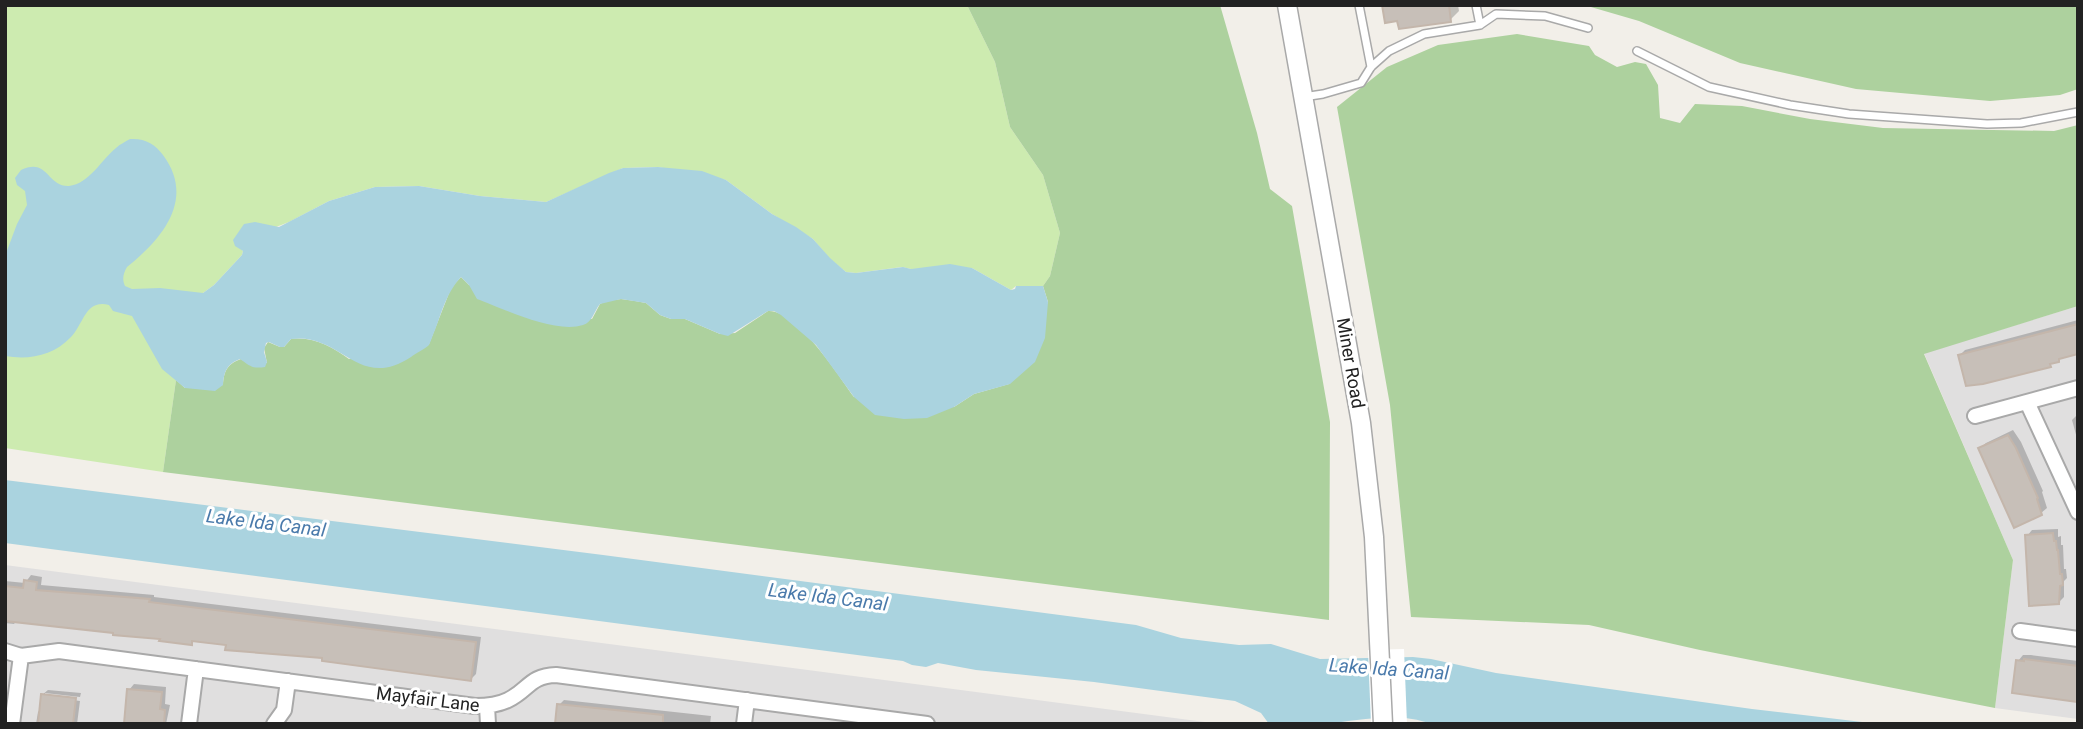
<svg xmlns="http://www.w3.org/2000/svg" width="2083" height="729" viewBox="0 0 2083 729" font-family="Roboto,sans-serif">
	<style>
		.residential { fill: #e0dfdf }
		.grass { fill: #cdebb0 }
		.forest { fill: #add19e }
		.water { fill: #aad3df }
		.pier { fill: #fff }
		.shadow { fill: #0003 }
		.building { fill: #c7bfb8; stroke: #c4b6ab; stroke-width: 2 }
		.lines { fill: none; stroke-linecap: round; stroke-linejoin: round }
		.service-casing { stroke: #a9a9a9; stroke-width: 10 }
		.minor-casing { stroke: #a9a9a9; stroke-width: 18 }
		.tertiary-casing { stroke: #a9a9a9; stroke-width: 21 }
		.service { stroke: #fff; stroke-width: 7 }
		.minor { stroke: #fff; stroke-width: 14 }
		.tertiary { stroke: #fff; stroke-width: 18 }
		.labels { text-anchor: middle; dominant-baseline: central; stroke-width: 6; stroke-linejoin: round; paint-order: stroke }
		.street-label { font-size: 18px; fill: #222; stroke: #fff }
		.water-label { font-size: 19px; font-style: italic; fill: #4a7aab; stroke: #fff }
	</style>
	<rect width="100%" height="100%" fill="#f2efe9"/>
	<path class="residential" d="M2078 306V719L1995 708 2013 560 1924 353Z
		M5 565 1220 724H5Z"/>
	<path class="grass" d="M5 5H967L995 62 1010 127 1043 175 1060 233 1050 276 1043 286H1016L1011 290 972 268 911 269 902 267 856 273 846 272 830 259 813 239 772 214 726 180 658 167 623 168 546 202 480 196 419 186 375 187 329 201 289 222 276 227 240 248 243 251 242 255 214 285 203 293H197L176 380 163 472 5 448Z"/>
	<path class="forest" d="M967 5H1220L1257 133 1270 189 1292 206 1330 422 1329 620 163 472 176 380 185 388 223 385C224 371 227 364 241 359L244 361 267 363 264 348 268 342 280 347H284L291 339C314 336 332 347 349 359L429 344 451 288 461 277 469 285 592 319 600 304 606 301 621 299 635 301 646 303 660 315 671 319H685L720 334 735 333 768 311C796 309 839 376 854 397L954 407 974 394 1009 384 1048 302 1043 286 1050 276 1060 233 1043 175 1010 127 995 62Z
		M1584 5H2078V89L2060 95 1990 101 1856 89 1740 63 1639 21Z
		M1517 34 1589 46 1595 55 1617 67 1635 62 1646 64 1658 85 1660 118 1680 123 1695 104 1742 106 1810 119 1883 128 2054 131 2078 125V306L1924 354 2013 560 1995 708 1700 650 1589 625 1411 617 1390 405 1337 107 1387 67 1438 45Z"/>
	<path class="water" d="M130 139C145 138 155 144 163 155 196 199 162 239 127 267 123 274 122 279 125 286L132 289 160 288 203 293 214 285 242 255 243 251 235 246 233 240 244 224 255 222 279 227 329 201 375 187 419 186 480 196 546 202 609 173 623 168 658 167 702 171 726 180 772 214 796 227 813 239 830 258 846 272 856 273 903 267 911 269 950 264 972 268 1011 290 1015 289 1016 286H1043L1048 302 1045 338 1035 362 1010 384 974 394 954 407 927 418 904 419 875 415 854 397 816 345 781 315 774 311H768L728 336 720 334 685 319H671L660 315 646 303 621 299 600 304C594 311 592 323 583 325 555 334 504 309 477 299L469 285 461 277C447 292 442 311 435 330 433 334 431 341 429 345 425 349 416 353 411 357 358 392 341 332 291 339L284 347H280L269 342 266 343 264 352 267 362 265 367C252 369 250 366 240 359 227 364 224 371 223 385L215 391 185 388 162 369 132 316 113 311 109 305C85 299 84 324 71 337 53 356 29 360 5 356V256L17 224 27 205 25 191 17 185 15 178 21 170C48 157 47 187 69 186 89 184 102 159 116 148 120 144 125 142 130 139Z
		M5 480 603 555 1136 625 1181 638 1239 645 1271 644 1320 659 1413 657 1431 659 1496 673 1752 709 1879 724H1431C1398 711 1358 721 1323 724 1305 725 1287 724 1269 724L1261 713 1235 701 1094 682 976 670 938 663 926 667 912 665 903 661 5 543Z"/>
	<path class="pier" d="M1404 649 1407 724H1371L1368 650Z"/>
	<path class="shadow" d="M1384 5H1458L1459 11 1450 20 1399 19Z
		M2078 320V352L2062 356 2050 365 1960 355 1965 350Z
		M2077 415H2078V442L2072 420Z
		M2013 430 2021 442 2043 491 2042 492 2047 508 2041 513 1980 448 1986 443Z
		M2058 529V537L2061 536V545H2063L2064 569H2066L2067 578 2064 581V597L2059 602 2027 536 2032 530Z
		M31 575 42 577 41 585 154 595V597L481 637 476 674 471 679 228 643 195 639 191 643 115 631 17 620 14 624 5 623V581L25 583Z
		M2023 655H2031L2078 661V700L2018 661Z
		M134 684 166 687 165 704 170 705 166 724H126L129 690Z
		M48 690 81 693 80 697 45 693V696L80 701 77 724H36L38 712 41 709 42 695Z
		M564 700 711 716 710 724H557L559 705Z"/>
	<path class="building" d="M1382 5H1449L1451 22 1399 29 1397 21 1385 23Z
		M2078 324V354L2059 359V362L2050 364 2051 367 1983 384 1966 386 1958 355Z
		M2008 435 2016 448 2038 498 2037 499 2042 515 2014 528 1978 448Z
		M2053 533 2054 541H2056L2057 550H2058L2060 574H2062L2063 585 2060 586 2059 604 2029 606 2025 535Z
		M24 580 37 582 36 590 150 599 149 602 476 642 471 681 322 661V658L225 650 226 645 192 641V645L159 641 160 639 113 635V633L5 621V586L23 588Z
		M2024 659 2078 666V702L2012 693 2016 660 2024 661Z
		M127 689 162 692 160 709 165 710 164 724H124Z
		M41 694 76 698 73 724H38Z
		M557 704 663 715V724H555Z"/>
	<g class="lines">
		<g class="service-casing">
			<path id="service" d="M1359 5 1371 67
				M1476 5 1480 25
				M1637 51 1709 87 1790 105 1849 114 1987 124 2021 123 2078 112
				M1303 97 1323 94 1361 83 1371 67 1389 51 1424 34 1480 25 1496 14 1545 16 1588 28"/>
		</g>
		<g class="minor-casing">
			<path id="minor" d="M2027 402 2078 512
				M1975 416 2078 388
				M2020 631 2078 639
				M5 651 21 656 59 651 475 706C487 706 498 705 508 700 529 690 529 676 556 675L927 724
				M487 706 488 724
				M12 724 21 656
				M189 724 196 669
				M274 724 284 710 288 681
				M744 724 747 700"/>
		</g>
		<g class="tertiary-casing">
			<path id="tertiary" d="M1287 5 1361 423 1374 537 1383 724"/>
		</g>
		<use href="#service" class="service"/>
		<use href="#minor" class="minor"/>
		<use href="#tertiary" class="tertiary"/>
	</g>
	<g class="labels">
		<g class="street-label">
			<text transform="translate(1351 363) rotate(80)">Miner Road</text>
			<text transform="translate(428 699) rotate(7)">Mayfair Lane</text>
		</g>
		<g class="water-label">
			<text transform="translate(266 523) rotate(7)">Lake Ida Canal</text>
			<text transform="translate(828 597) rotate(7)">Lake Ida Canal</text>
			<text transform="translate(1389 669) rotate(4)">Lake Ida Canal</text>
		</g>
	</g>
	<rect width="2083" height="729" fill="none" stroke="#222222" stroke-width="14"/>
</svg>
